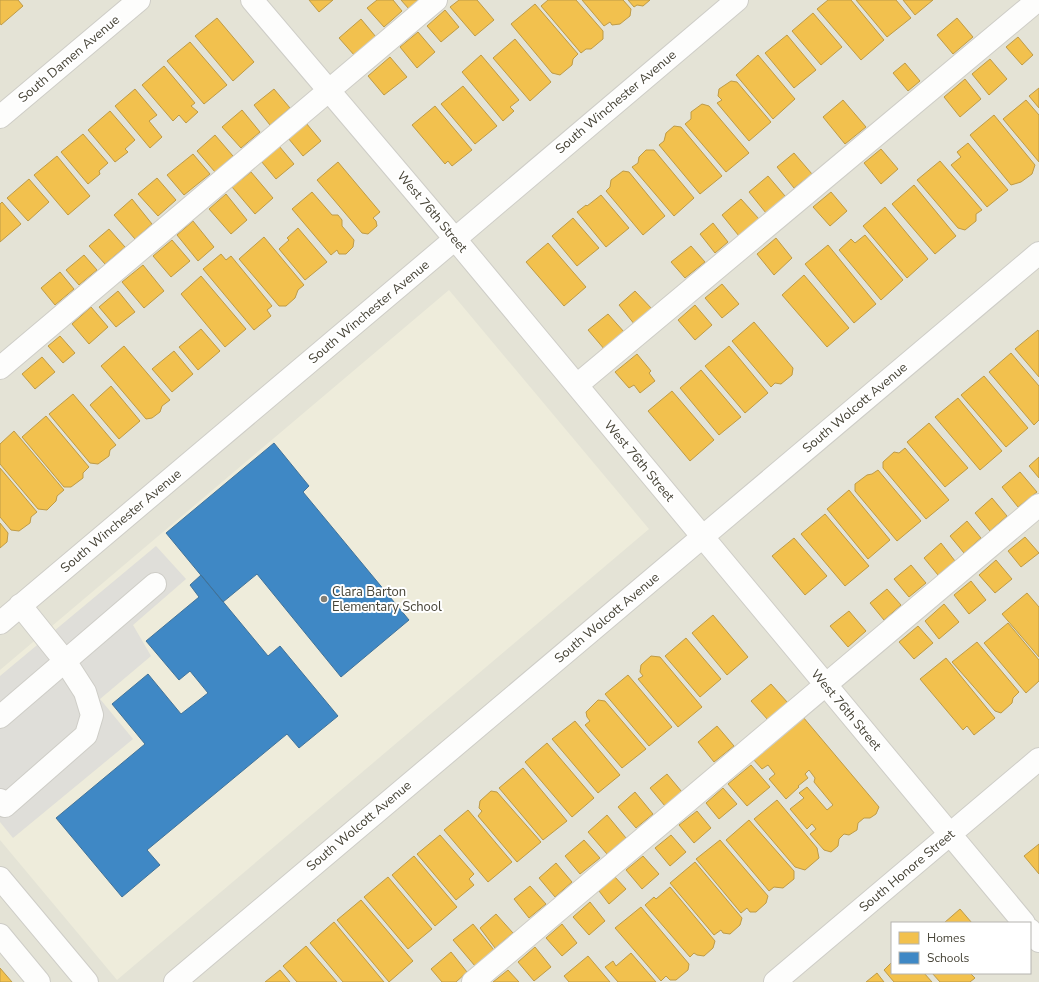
<svg xmlns="http://www.w3.org/2000/svg" width="1039" height="982" viewBox="0 0 1039 982" font-family="'Nunito Sans',sans-serif">
	<style>
		.residential { fill: #e4e3d6; fill-rule: evenodd }
		.education { fill: #eeecdb }
		.parking { fill: #dfded9 }
		.homes { fill: #f2c14e; stroke: #be9b47 }
		.schools { fill: #3f88c5; stroke: #41739a }
		.lines { fill: none; stroke-linecap: round; stroke-linejoin: round }
		.minor-casing { stroke: #cecdc7; stroke-width: 24 }
		.minor { stroke: #fdfdfc; stroke-width: 22 }
		.poi-dot { fill: #827f75; stroke: #fff; stroke-width: 1.5 }
		.labels { text-anchor: middle; dominant-baseline: central; stroke-width: 4; stroke-linejoin: round; paint-order: stroke }
		.street-label { font-size: 13px; fill: #464336; stroke: #fff }
		.poi-label { font-size: 13px; fill: #464336; stroke: #fff; text-anchor: start }
	</style>
	<rect width="100%" height="100%" fill="#f0efe9"/>
	<path class="residential" d="M0 0H1039V982H0ZM892 923H1030V973H892Z"/>
	<path class="education" d="M449 290 649 529 117 980 0 840V670Z"/>
	<path class="parking" d="M156 546 186 579 133 625 151 656 100 699 133 739 13 838 0 822V676Z"/>
	<path class="homes" d="M0 0H18L23 6 1 25 0 23Z
		M309 0H333L319 12Z
		M377 0H393L402 11 384 27 367 8Z
		M401 0H419L409 9Z
		M459 0H477L494 20 475 36 450 7Z
		M548 0H576L603 31V39L591 49H586L581 53 541 6Z
		M582 0H623L631 9 630 16 620 24 612 25 610 22 604 26Z
		M628 0H650L643 6 637 5 634 7Z
		M828 0H851L884 40 861 60 817 9Z
		M856 0H896L911 18 887 37Z
		M903 0H933L915 15Z
		M535 4 578 54 573 59 572 65 560 75 552 73 511 24Z
		M445 10 459 27 441 42 427 26Z
		M813 13 842 47 821 65 792 31Z
		M217 18 254 62 233 81 195 36Z
		M957 18 973 37 953 54 937 35Z
		M361 19 376 37 355 56 339 38Z
		M418 32 435 52 417 68 400 47Z
		M787 35 816 70 794 88 765 53Z
		M1018 37 1033 55 1022 65 1006 47Z
		M515 39 551 82 530 101 493 58Z
		M190 42 227 85 204 104 167 61Z
		M481 55 519 100 510 107 514 111 503 121 462 72Z
		M758 55 795 99 773 119 736 75Z
		M390 57 407 77 384 95 368 76Z
		M990 59 1007 79 989 95 972 74Z
		M905 63 920 81 908 91 893 73Z
		M164 66 195 103 191 106 198 112 186 123 179 115 173 121 142 85Z
		M965 79 981 99 960 117 944 97Z
		M731 81 737 82 771 122 749 141 717 103 722 100 718 96 719 89Z
		M463 86 497 126 475 144 441 104Z
		M1039 88V108L1029 96Z
		M135 89 157 115 149 121 162 137 150 148 115 106Z
		M274 89 290 108 270 125 254 105Z
		M843 100 866 127 845 144 823 117Z
		M1026 100 1039 115V162L1003 119Z
		M702 104 709 106 749 153 726 172 685 124 691 119V112Z
		M435 106 472 150 452 166 448 161 445 164 412 125Z
		M242 110 260 132 241 148 222 127Z
		M110 111 135 140 125 149 128 152 115 162 88 130Z
		M994 115 1035 165 1032 174 1021 182 1011 185 970 135Z
		M306 123 321 141 303 156 288 138Z
		M674 126 681 127 722 176 700 194 659 145 664 141 666 133Z
		M83 134 108 163 99 171 100 174 88 184 61 152Z
		M215 135 233 156 215 172 197 151Z
		M968 143 1008 190 987 207 951 165 961 157 957 152Z
		M279 146 294 164 276 179 261 161Z
		M881 149 898 169 881 184 864 163Z
		M646 150H654L694 198 674 216 632 167 638 163 639 157Z
		M794 153 812 174 794 188 777 167Z
		M193 154 210 174 184 195 167 175Z
		M57 156 90 196 68 215 34 175Z
		M940 161 982 210 976 214V221L965 230 958 228 917 180Z
		M338 162 380 212 373 218 376 221 377 226 368 234 362 233 317 180Z
		M623 171 629 172 665 216 643 235 606 191 610 187 611 180Z
		M251 172 273 198 255 214 232 187Z
		M768 176 785 196 766 213 749 192Z
		M157 178 176 200 158 216 138 194Z
		M29 179 49 202 28 221 7 198Z
		M914 185 956 236 935 254 892 204Z
		M312 192 332 215H338L342 220V226L354 240 353 247 346 254H339L337 250 331 255 292 209Z
		M831 192 847 211 830 226 813 207Z
		M226 194 247 220 231 234 209 209Z
		M601 195 629 228 606 247 577 212 586 205 587 206Z
		M132 199 152 224 135 239 114 215Z
		M741 199 759 219 739 236 722 215Z
		M2 202 21 224 0 242V204Z
		M885 207 928 259 907 278 863 226Z
		M573 218 599 248 577 266 552 236Z
		M193 221 214 247 198 261 177 235Z
		M713 223 728 242 715 253 700 234Z
		M298 228 327 262 305 280 279 249 289 240 287 238Z
		M109 229 125 247 105 264 89 246Z
		M865 235 903 280 881 300 839 250 851 239 855 243Z
		M264 237 304 285 298 290 295 298 286 306H279L239 259Z
		M776 238 792 258 774 275 757 254Z
		M172 240 190 261 171 277 153 256Z
		M548 243 586 287 564 306 526 262Z
		M828 245 876 304 854 323 805 264Z
		M691 246 705 262 685 278 671 262Z
		M221 254 226 260 231 256 272 306 267 310 271 316 254 330 203 269Z
		M84 255 97 270 79 285 66 270Z
		M143 265 164 291 144 308 122 282Z
		M60 272 74 289 55 305 41 288Z
		M804 275 849 328 827 347 782 295Z
		M201 276 246 329 225 347 181 294Z
		M722 284 739 304 722 318 705 298Z
		M118 291 135 312 116 327 99 307Z
		M635 291 653 310 635 325 619 305Z
		M695 305 712 325 695 340 678 320Z
		M91 307 108 327 89 344 72 324Z
		M608 314 625 333 605 350 588 330Z
		M754 322 793 368 792 375 781 384 775 383 771 387 732 341Z
		M201 329 220 351 198 370 179 347Z
		M1038 330 1039 332V377L1015 349Z
		M60 336 75 353 63 363 48 346Z
		M124 346 170 400 162 406 160 412 152 418 146 419 101 366Z
		M729 346 768 393 745 413 705 366Z
		M174 351 193 374 172 392 152 369Z
		M1011 353 1039 386V420L1034 425 989 372Z
		M637 354 651 371 649 373 655 381 640 393 634 385 629 388 615 372Z
		M42 357 55 372 35 389 22 374Z
		M701 370 741 417 719 435 680 388Z
		M984 376 1028 428 1006 447 961 395Z
		M111 386 140 421 119 439 90 405Z
		M672 391 714 440 690 461 648 411Z
		M73 394 116 445 110 450 109 456 98 464 90 463 49 414Z
		M958 398 1002 451 980 470 935 417Z
		M46 416 89 467 83 473V478L71 487H64L22 437Z
		M929 423 968 468 945 487 907 442Z
		M14 431 64 490 57 496 56 501 47 510 38 509 0 464V444Z
		M905 448 949 500 926 519 883 468V462L894 452 899 453Z
		M1039 457V478L1029 466Z
		M0 468 37 512 31 517 30 523 19 531 11 530 0 517Z
		M878 470 921 521 897 541 855 491V484L867 475 872 474Z
		M1020 472 1037 492 1018 507 1002 487Z
		M849 490 890 540 868 559 827 509Z
		M992 498 1007 516 990 531 975 513Z
		M825 514 869 566 845 586 801 534Z
		M967 521 981 538 964 553 950 536Z
		M0 523 8 533 7 542 0 548Z
		M1025 537 1039 553 1021 567 1008 551Z
		M794 538 827 576 805 595 772 556Z
		M941 543 955 561 938 575 924 558Z
		M996 560 1012 579 995 593 979 575Z
		M911 565 926 583 909 597 894 579Z
		M971 581 986 600 969 614 954 595Z
		M887 589 901 605 884 620 870 603Z
		M1027 593 1039 607V657L1002 614Z
		M944 604 959 622 939 639 925 621Z
		M849 611 866 631 848 647 830 626Z
		M713 615 748 657 727 675 692 633Z
		M1008 623 1039 660V681L1026 693 984 643Z
		M918 626 933 643 914 659 899 642Z
		M686 638 721 679 700 697 665 656Z
		M977 642 1019 692 1013 698 1012 703 1001 713 995 711 952 662Z
		M651 656 660 657 702 707 678 727 638 679 643 676 640 672 641 665Z
		M946 658 995 718 974 735 967 726 963 730 920 679Z
		M628 675 672 727 649 746 605 694Z
		M771 684 788 703 768 720 751 701Z
		M598 700 605 701 646 749 622 768 585 725 590 721 587 717 586 712Z
		M803 717 879 807 876 814 870 818H864L858 823 857 830 849 835 844 834 839 839 838 846 831 852 824 850 810 834 816 829 812 824 807 829 790 809 804 798 799 793 807 787 827 810 833 805 814 782 815 778 809 770 805 774 808 778 798 786 799 787 786 799 769 779 775 774 768 765 762 769 753 759Z
		M575 721 620 775 598 793 552 739Z
		M717 726 734 746 714 762 698 742Z
		M547 743 594 798 572 817 525 762Z
		M751 765 770 787 747 806 728 784Z
		M523 768 567 821 543 840 499 788Z
		M667 774 682 792 665 806 650 788Z
		M723 788 737 804 719 819 706 803Z
		M491 791 497 792 541 842 517 862 478 816 482 811 479 808 480 801Z
		M635 792 653 814 636 828 618 807Z
		M777 800 817 848 819 858 805 870 795 867 754 819Z
		M468 810 512 862 488 882 444 830Z
		M697 811 711 828 694 843 679 825Z
		M607 815 626 838 607 854 588 832Z
		M749 820 794 871V879L783 888 774 887 769 891 726 840Z
		M440 835 474 874 469 879 474 885 456 900 417 854Z
		M671 835 686 852 670 866 655 848Z
		M584 840 600 858 580 874 565 856Z
		M720 840 768 896 766 903 756 912H750L747 908 741 913 696 859Z
		M1039 844V874L1024 856Z
		M414 856 457 907 435 926 392 875Z
		M643 856 659 874 642 889 626 870Z
		M695 862 742 918 740 925 730 934 723 933 721 930 714 935 670 883Z
		M556 863 572 882 555 897 539 878Z
		M388 877 432 929 408 949 364 897Z
		M615 877 626 889 609 904 599 891Z
		M530 886 546 904 529 918 514 899Z
		M670 887 715 941 713 948 704 956 697 955 694 953 690 957 645 905 654 897 656 899Z
		M361 900 413 961 389 982 337 920Z
		M590 902 605 921 589 935 573 917Z
		M641 907 689 964 688 970 676 980H670L666 976 661 981 615 928Z
		M960 909 972 923H944Z
		M496 914 513 933 495 948 480 928Z
		M334 922 384 982H343L310 943Z
		M473 924 494 950 475 966 453 940Z
		M562 924 577 943 562 956 546 938Z
		M306 946 337 982H297L283 966Z
		M535 947 551 967 534 981 518 962Z
		M451 952 467 972 456 982H442L431 969Z
		M631 953 656 982H618L605 967 613 961 616 966Z
		M588 956 610 982H569L564 976Z
		M892 962V973H924L932 982H894L884 970Z
		M0 968 12 982H0Z
		M280 970 290 982H265Z
		M508 970 519 982H493Z
		M877 973 884 982H866Z
		M932 973H970L975 978 970 982H940Z"/>
	<path class="schools" d="M274 443 309 486 303 492 409 620 341 677 257 574 223 602 166 533Z
		M201 575 268 656 280 646 338 716 299 748 287 734 147 850 160 865 122 897 56 818 145 744 112 704 148 674 181 714 208 693 190 671 179 680 146 641 199 597 190 585Z"/>
	<g class="lines">
		<g class="minor-casing">
			<path id="minor" d="M252 0 455 239 1024 923
				M0 117 139 0
				M0 368 436 0
				M577 385 1038 0
				M0 623 455 239 737 0
				M0 717 155 584
				M0 800 5 806 86 735 92 715 85 692 65 661 20 605
				M0 878 87 982
				M1030 930 1039 941
				M0 935 39 982
				M175 982 1039 253
				M473 982 1039 505
				M775 982 1039 759"/>
		</g>
		<use href="#minor" class="minor"/>
	</g>
	<circle class="poi-dot" cx="324" cy="599" r="4"/>
	<g class="labels">
		<g class="street-label">
			<text transform="translate(69 59) rotate(-40)">South Damen Avenue</text>
			<text transform="translate(616 102) rotate(-40)">South Winchester Avenue</text>
			<text transform="translate(432 212) rotate(50)">West 76th Street</text>
			<text transform="translate(369 312) rotate(-40)">South Winchester Avenue</text>
			<text transform="translate(855 408) rotate(-40)">South Wolcott Avenue</text>
			<text transform="translate(639 461) rotate(50)">West 76th Street</text>
			<text transform="translate(121 521) rotate(-40)">South Winchester Avenue</text>
			<text transform="translate(607 618) rotate(-40)">South Wolcott Avenue</text>
			<text transform="translate(846 710) rotate(50)">West 76th Street</text>
			<text transform="translate(359 826) rotate(-40)">South Wolcott Avenue</text>
			<text transform="translate(907 871) rotate(-40)">South Honore Street</text>
		</g>
		<g class="poi-label">
			<text x="332" y="592">Clara Barton<tspan x="332" dy="15">Elementary School</tspan></text>
		</g>
	</g>
	<rect x="891" y="922" width="140" height="52" fill="#ffffff" stroke="#b5b4af"/>
	<rect x="899" y="932" width="20" height="12" fill="#f2c14e" stroke="#b5b4af"/>
	<text x="927" y="942" font-size="12" fill="#464336">Homes</text>
	<rect x="899" y="952" width="20" height="12" fill="#3f88c5" stroke="#b5b4af"/>
	<text x="927" y="962" font-size="12" fill="#464336">Schools</text>
</svg>
